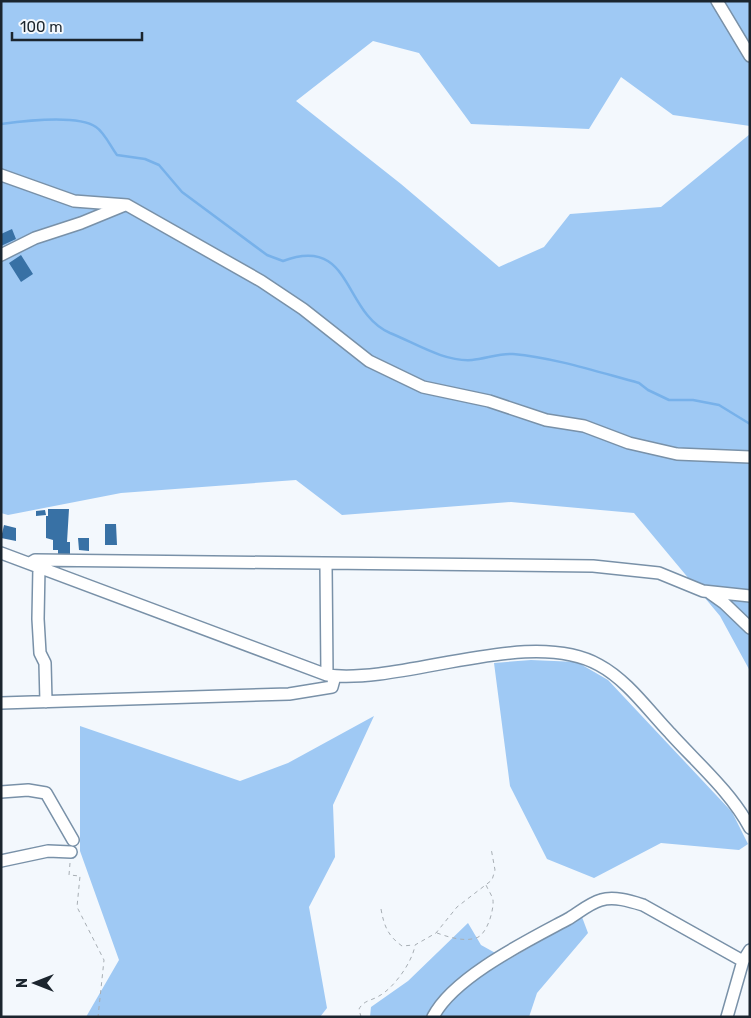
<svg xmlns="http://www.w3.org/2000/svg" width="751" height="1018" viewBox="0 0 751 1018" font-family="Rubik,sans-serif">
	<style>
		.green { fill: #9fc9f4 }
		.lines { fill: none; stroke-linecap: round; stroke-linejoin: round }
		.stream { stroke: #77b1ea; stroke-width: 2.5 }
		.building { fill: #3871a5 }
		.minor-casing { stroke: #7991a8; stroke-width: 14 }
		.path { stroke: #a7aeb4; stroke-width: 1; stroke-dasharray: 4 4; stroke-linecap: butt }
		.minor { stroke: #fff; stroke-width: 11 }
	</style>
	<rect width="100%" height="100%" fill="#f3f8fd"/>
	<path class="green" d="M1 1H750V126L673 115 621 77 589 129 471 124 419 53 373 41 296 101 401 184 499 267 544 247 570 214 661 207 750 134V671L720 616 634 513 511 502 342 515 296 480 121 493 8 515 1 513Z
		M531 660 577 662 608 680 732 812 748 844 739 850 661 843 594 878 547 859 510 786 494 663Z
		M374 716 333 805 335 857 309 907 327 1008 320 1017H86L119 960 80 851V726L240 781 288 763Z
		M582 917 588 933 537 993 529 1017H370L371 1007 408 981 468 923 481 945 508 960Z"/>
	<g class="lines">
		<path class="stream" d="M1 124C23 121 77 114 96 127 104 132 111 147 117 155L145 159 159 165 182 192 267 255 283 261C353 235 342 312 390 333 415 343 444 362 472 360 485 359 500 353 513 354 556 358 598 372 639 383L648 390 669 400H693L719 405 750 424"/>
	</g>
	<path class="building" d="M12 229 16 239 1 246V234Z
		M21 255 33 274 21 282 9 263Z
		M48 509H69L67 542H70V554L68 555H58V550H53V540L46 538V516H48Z
		M45 510 46 515 36 516V511Z
		M105 524H116L117 545H105Z
		M4 525 16 528V541L1 538Z
		M78 538H89V551L79 550Z"/>
	<g class="lines">
		<g class="minor-casing">
			<path id="minor" d="M717 1 750 56
				M1 175 74 201 127 205 261 281 303 309 369 361 423 387 489 401 546 420 584 426 629 443 677 454 750 457
				M1 255 35 238 81 223 125 205
				M1 553 327 675C404 685 529 626 599 665 627 680 648 710 670 733 697 763 731 792 750 828
				M30 563 35 560 593 566 659 573 703 591 750 596
				M326 565 327 675
				M39 567 38 619 40 653 45 663 46 702
				M710 593 724 603 750 628
				M1 703 289 694 332 687 335 676
				M1 792 28 790 46 793 73 840
				M1 861 48 851 71 852
				M433 1017C453 977 529 940 568 919 578 913 590 903 601 900 614 896 630 901 643 905L743 961
				M727 1017 743 961 750 950"/>
		</g>
		<path class="path" d="M70 863 69 875 80 876 77 907 104 960 98 1017
			M381 909C384 926 388 936 402 946L414 945
			M437 933C448 937 464 942 476 938 487 935 494 910 493 900 492 895 488 890 486 885
			M361 1017 359 1009C364 1000 371 1001 379 996 394 988 413 961 415 945L436 933 457 907 492 880 495 870 491 848"/>
		<use href="#minor" class="minor"/>
	</g>
	<rect width="751" height="1018" fill="none" stroke="#1b252e" stroke-width="5"/>
	<g transform="translate(35 983) rotate(270)" stroke="#f3f8fd" stroke-width="4" paint-order="stroke">
	<path d="M0-4L9 19L0 12L-9 19Z" fill="#1b252e"/>
	<text y="-8" font-size="14" font-weight="bold" text-anchor="middle" fill="#1b252e">N</text>
	</g>
	<path d="M12 32v8h130v-8" fill="none" stroke="#1b252e" stroke-width="2.5"/>
	<text x="20" y="32" font-size="15" fill="#1b252e" stroke="#f3f8fd" stroke-width="4" paint-order="stroke">100 m</text>
</svg>
